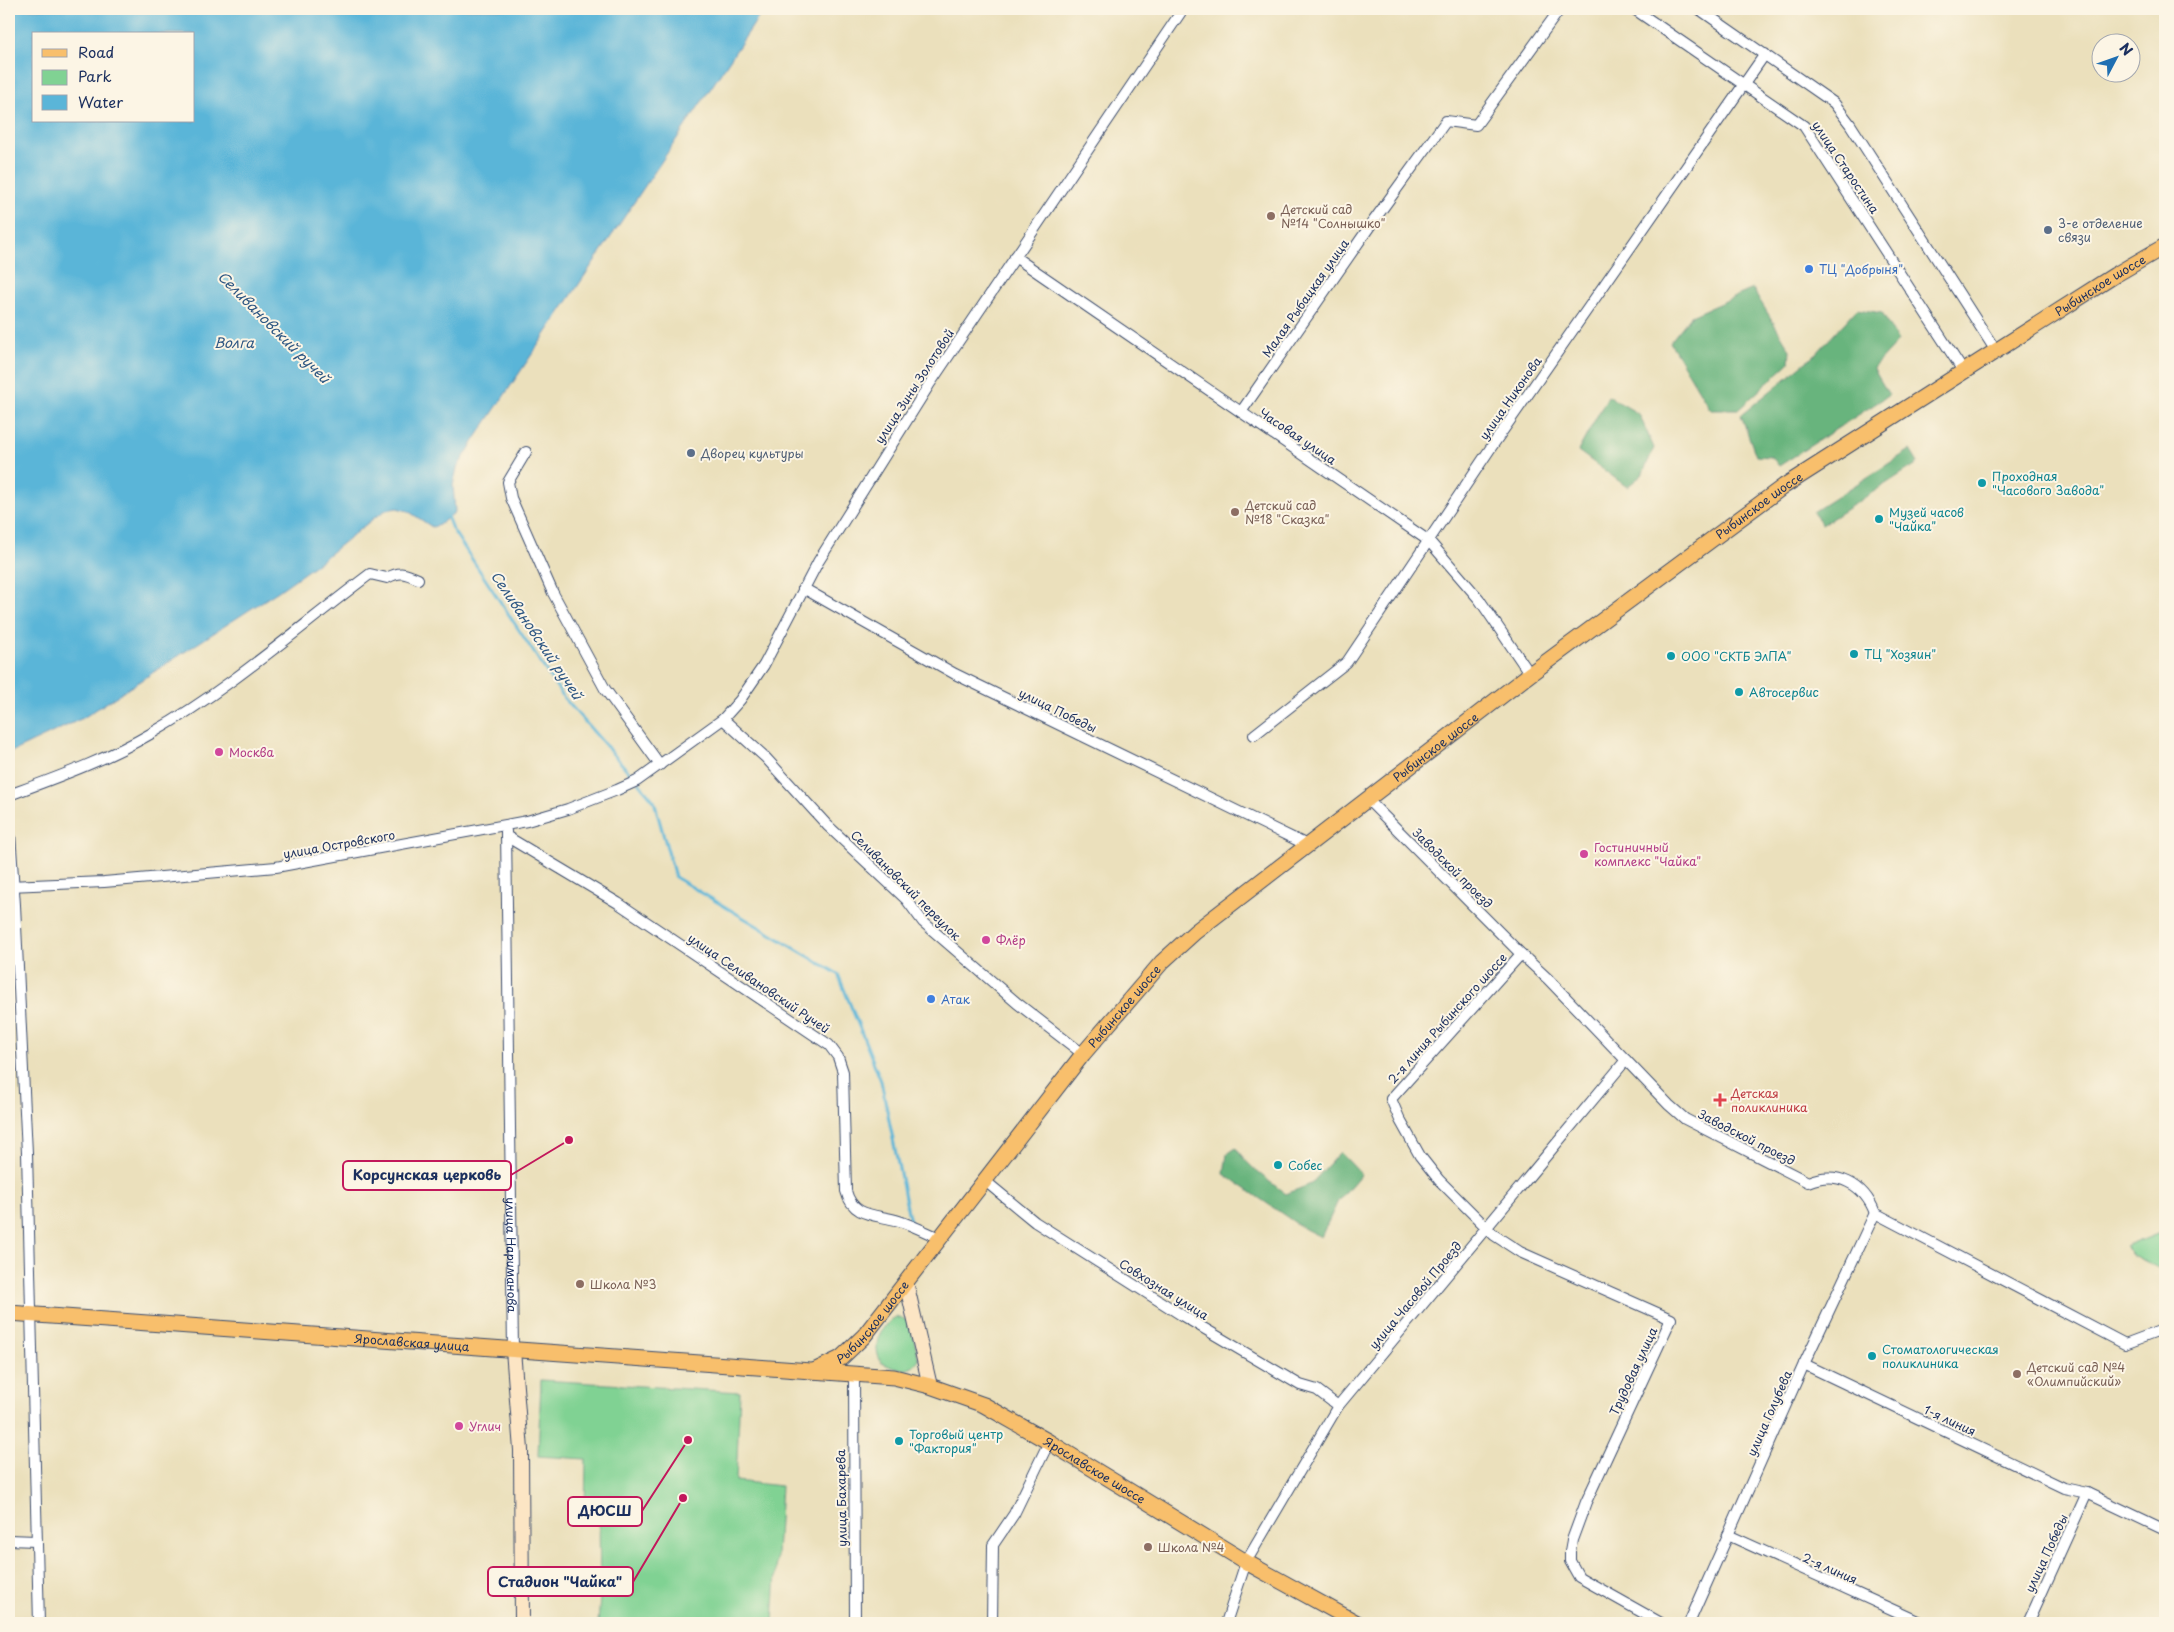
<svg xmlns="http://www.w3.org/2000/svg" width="2174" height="1632" viewBox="0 0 2174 1632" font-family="'Playpen Sans',sans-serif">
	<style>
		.green { fill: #80d293; stroke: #4e8078 }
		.forest { fill: #68b47d; stroke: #42726e }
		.water { fill: #5ab5d8; stroke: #3a729b; fill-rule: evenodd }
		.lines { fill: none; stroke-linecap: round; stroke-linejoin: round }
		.stream { stroke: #5ab5d8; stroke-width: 3 }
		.minor-casing { stroke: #3a4a6c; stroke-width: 12 }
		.secondary-casing { stroke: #3a4a6c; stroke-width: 16 }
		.primary-casing { stroke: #3a4a6c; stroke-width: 17 }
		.minor { stroke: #fff; stroke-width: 10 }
		.secondary { stroke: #fce5c4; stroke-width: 14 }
		.primary { stroke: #f8bf6c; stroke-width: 15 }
		.education-dot { fill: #8d6e63; stroke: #fcf5e5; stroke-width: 2 }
		.service-dot { fill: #5c6f8a; stroke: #fcf5e5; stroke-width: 2 }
		.shop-dot { fill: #3f7fe0; stroke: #fcf5e5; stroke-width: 2 }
		.culture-dot { fill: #0f9aa8; stroke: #fcf5e5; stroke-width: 2 }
		.hotel-dot { fill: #d1479c; stroke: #fcf5e5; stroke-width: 2 }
		.health-dot { fill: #e0444e; stroke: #fcf5e5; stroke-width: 2 }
		.labels { text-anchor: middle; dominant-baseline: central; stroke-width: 4; stroke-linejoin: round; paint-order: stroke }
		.street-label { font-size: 12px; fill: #1b2f5e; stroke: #fcf5e5 }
		.education-label { font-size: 12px; fill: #785e54; stroke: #fcf5e5; text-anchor: start }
		.service-label { font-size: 12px; fill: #4e5e75; stroke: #fcf5e5; text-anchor: start }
		.shop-label { font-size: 12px; fill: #366cbe; stroke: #fcf5e5; text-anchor: start }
		.culture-label { font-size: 12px; fill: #0d838f; stroke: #fcf5e5; text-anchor: start }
		.hotel-label { font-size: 12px; fill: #b23c85; stroke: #fcf5e5; text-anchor: start }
		.health-label { font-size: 12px; fill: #be3a42; stroke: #fcf5e5; text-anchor: start }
		.water-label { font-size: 14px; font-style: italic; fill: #2e5783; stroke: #fcf5e5 }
		.leader { fill: none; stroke: #c2185b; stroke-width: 2 }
		.callout-dot { fill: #c2185b; stroke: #fcf5e5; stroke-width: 2 }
		.callout { fill: #fcf5e5; stroke: #c2185b; stroke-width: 2 }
		.callout-label { font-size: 14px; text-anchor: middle; font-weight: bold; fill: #1b2f5e }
	</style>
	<rect width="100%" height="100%" fill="#fcf5e5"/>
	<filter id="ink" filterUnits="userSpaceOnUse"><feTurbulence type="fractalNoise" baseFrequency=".02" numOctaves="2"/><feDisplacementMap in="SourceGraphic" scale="10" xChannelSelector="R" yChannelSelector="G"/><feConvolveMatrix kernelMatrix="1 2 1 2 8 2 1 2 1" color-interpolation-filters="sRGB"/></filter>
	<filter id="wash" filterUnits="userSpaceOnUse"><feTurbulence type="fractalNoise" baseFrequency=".0096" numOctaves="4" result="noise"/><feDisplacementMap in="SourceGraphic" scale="20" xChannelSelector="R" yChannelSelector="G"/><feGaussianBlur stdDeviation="1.12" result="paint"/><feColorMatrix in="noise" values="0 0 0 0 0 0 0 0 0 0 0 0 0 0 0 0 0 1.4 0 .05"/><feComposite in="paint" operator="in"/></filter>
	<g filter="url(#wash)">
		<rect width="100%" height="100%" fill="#ebe0bc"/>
		<path class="green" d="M2165 1231V1272L2132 1254 2125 1247Z
			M896 1317 907 1320 910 1323 919 1360C909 1375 896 1369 882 1363 871 1348 879 1326 896 1317Z
			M541 1380 740 1392 736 1481 781 1486 773 1623H598L600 1598 599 1511H585L586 1459 538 1456Z"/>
		<path class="forest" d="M1753 289 1790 350 1789 363 1739 409H1710L1670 342 1691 316Z
			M1857 309 1882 313 1898 341 1873 368 1889 395 1779 466 1772 457 1756 456 1741 415 1817 353Z
			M1608 396 1639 414 1654 448 1642 475 1627 487 1578 451Z
			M1910 450 1918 463 1822 525 1813 512Z
			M1236 1148C1248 1167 1269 1181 1286 1194L1311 1184 1340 1152 1361 1174 1338 1201 1321 1237 1303 1228 1224 1174 1227 1154Z"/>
		<path class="water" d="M9 9H764L477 436 457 468 453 485 455 512 439 525 432 527 408 511 397 508 386 510 374 518 318 563 280 590 83 718 9 753ZM34 34H194V121H34Z"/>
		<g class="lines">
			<path class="stream" d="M447 516 452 529 564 698 635 779
				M639 783 654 801 675 877 838 974 881 1081 910 1222"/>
		</g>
	</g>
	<g filter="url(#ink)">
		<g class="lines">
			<g class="minor-casing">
				<g id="minor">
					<path d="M1634 9 1804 126 1963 371"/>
					<path d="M1699 9 1834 103 1850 124 1996 351"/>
					<path d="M1015 257 1429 541 1479 599 1530 674"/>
					<path d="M1241 412 1372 223 1446 121 1476 125 1560 9"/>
					<path d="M526 452 508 482 511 498 553 593 605 689 660 765"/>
					<path d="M803 588 955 674 1307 845"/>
					<path d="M723 719 765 757 827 825 906 899 923 922 1017 1003 1083 1054"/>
					<path d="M1254 735 1347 662 1490 449 1765 54"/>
					<path d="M9 795C58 777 106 760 152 733 231 688 298 628 370 574L387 578C400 571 405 573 418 579"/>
					<path d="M1367 799 1521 954 1548 979 1669 1105 1685 1119 1808 1182C1837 1170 1864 1184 1875 1213L2125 1344 2165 1329"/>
					<path d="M9 819 15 905 27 1153 39 1623"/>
					<path id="s1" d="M506 831 513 1350"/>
					<path d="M506 836 618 903 829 1045 838 1057 843 1072 846 1191C853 1218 876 1214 899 1221 912 1225 926 1232 939 1238"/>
					<path d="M9 886 104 882 276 867 527 821 568 809 617 790 637 781 723 719 740 700 764 665 818 562 929 385 1183 9"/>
					<path d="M1521 954 1391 1099 1400 1120 1420 1156 1439 1180 1494 1235 1520 1252 1671 1319 1586 1502 1572 1540 1570 1551V1561L1579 1577 1661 1623"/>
					<path d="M984 1180 1035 1222 1183 1316 1300 1385 1317 1390 1338 1406"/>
					<path d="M1804 1364 2064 1488 2087 1493 2165 1530"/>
					<path d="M854 1372 855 1623"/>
					<path d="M1728 1535 1922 1623"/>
					<path d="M9 1540 36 1541"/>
					<path d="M992 1623 993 1545 1014 1514 1049 1442"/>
					<path d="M1226 1623 1246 1562 1338 1406 1626 1060"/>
					<path d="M1689 1623 1804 1364 1875 1213"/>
					<path d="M2028 1623 2087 1493"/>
				</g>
			</g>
			<g class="secondary-casing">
				<path id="secondary" d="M906 1282 930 1386
					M513 1350 521 1450 522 1623"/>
			</g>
			<g class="primary-casing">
				<g id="primary">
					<path id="s2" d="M9 1313 894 1377 930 1386 984 1405 1049 1442 1246 1562 1357 1623"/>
					<path id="s3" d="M814 1371 841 1358 864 1336 1083 1054 1162 962 1195 932 1530 674 1784 486 2115 275 2165 246"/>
				</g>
			</g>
			<use href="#minor" class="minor"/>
			<use href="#secondary" class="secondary"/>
			<use href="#primary" class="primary"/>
		</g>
	</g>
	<g class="education-dot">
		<circle cx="1271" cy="216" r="5"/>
		<circle cx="1235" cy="512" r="5"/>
		<circle cx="580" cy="1284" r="5"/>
		<circle cx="2017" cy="1374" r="5"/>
		<circle cx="1148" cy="1547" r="5"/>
	</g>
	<g class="service-dot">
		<circle cx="2048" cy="230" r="5"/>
		<circle cx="691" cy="453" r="5"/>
	</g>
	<g class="shop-dot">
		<circle cx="1809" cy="269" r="5"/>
		<circle cx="931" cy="999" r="5"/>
	</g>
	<g class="culture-dot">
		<circle cx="1982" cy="483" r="5"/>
		<circle cx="1879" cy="519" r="5"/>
		<circle cx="1854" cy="654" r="5"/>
		<circle cx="1671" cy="656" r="5"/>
		<circle cx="1739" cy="692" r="5"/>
		<circle cx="1278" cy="1165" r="5"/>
		<circle cx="1872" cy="1356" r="5"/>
		<circle cx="899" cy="1441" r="5"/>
	</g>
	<g class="hotel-dot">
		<circle cx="219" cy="752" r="5"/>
		<circle cx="1584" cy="854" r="5"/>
		<circle cx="986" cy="940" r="5"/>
		<circle cx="459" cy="1426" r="5"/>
	</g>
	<path class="health-dot" d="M1717.5 1092.5h5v5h5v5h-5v5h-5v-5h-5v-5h5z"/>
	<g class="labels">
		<g class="street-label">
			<text transform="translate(1846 167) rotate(56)">улица Старостина</text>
			<text stroke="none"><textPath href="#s3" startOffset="1698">Рыбинское шоссе</textPath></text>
			<text transform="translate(1305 298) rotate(-55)">Малая Рыбацкая улица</text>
			<text transform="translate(914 386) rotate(-57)">улица Зины Золотовой</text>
			<text transform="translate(1510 398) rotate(-55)">улица Никонова</text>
			<text transform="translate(1298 436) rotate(34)">Часовая улица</text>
			<text stroke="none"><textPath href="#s3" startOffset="1292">Рыбинское шоссе</textPath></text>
			<text transform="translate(1058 710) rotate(26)">улица Победы</text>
			<text stroke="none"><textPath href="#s3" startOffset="888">Рыбинское шоссе</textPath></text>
			<text transform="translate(339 844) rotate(-10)">улица Островского</text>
			<text transform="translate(1453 868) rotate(45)">Заводской проезд</text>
			<text transform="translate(906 885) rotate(45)">Селивановский переулок</text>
			<text transform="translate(759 983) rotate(34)">улица Селивановский Ручей</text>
			<text stroke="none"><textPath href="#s3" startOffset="482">Рыбинское шоссе</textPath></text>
			<text transform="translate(1447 1018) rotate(-48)">2-я линия Рыбинского шоссе</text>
			<text transform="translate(1747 1137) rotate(27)">Заводской проезд</text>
			<text stroke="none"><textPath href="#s1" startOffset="424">улица Нариманова</textPath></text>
			<text transform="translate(1164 1289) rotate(32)">Совхозная улица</text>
			<text transform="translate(1415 1295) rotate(-50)">улица Часовой Проезд</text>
			<text stroke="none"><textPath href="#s3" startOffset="78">Рыбинское шоссе</textPath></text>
			<text stroke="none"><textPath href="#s2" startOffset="404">Ярославская улица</textPath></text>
			<text transform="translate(1633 1371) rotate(-65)">Трудовая улица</text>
			<text transform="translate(1769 1413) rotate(-66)">улица Голубева</text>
			<text transform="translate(1950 1420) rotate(25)">1-я линия</text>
			<text stroke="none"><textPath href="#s2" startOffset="1110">Ярославское шоссе</textPath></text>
			<text transform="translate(841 1498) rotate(-91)">улица Бахарева</text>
			<text transform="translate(2046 1553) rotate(-65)">улица Победы</text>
			<text transform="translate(1830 1568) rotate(24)">2-я линия</text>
		</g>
		<g class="education-label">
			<text x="1281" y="209">Детский сад<tspan x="1281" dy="14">№14 "Солнышко"</tspan></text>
			<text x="1245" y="505">Детский сад<tspan x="1245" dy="14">№18 "Сказка"</tspan></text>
			<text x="590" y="1284">Школа №3</text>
			<text x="2027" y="1367">Детский сад №4<tspan x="2027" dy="14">«Олимпийский»</tspan></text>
			<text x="1158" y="1547">Школа №4</text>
		</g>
		<g class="service-label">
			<text x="2058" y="223">3-е отделение<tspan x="2058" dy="14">связи</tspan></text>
			<text x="701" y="453">Дворец культуры</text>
		</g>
		<g class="shop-label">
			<text x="1819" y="269">ТЦ "Добрыня"</text>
			<text x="941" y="999">Атак</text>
		</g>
		<g class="culture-label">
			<text x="1992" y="476">Проходная<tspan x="1992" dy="14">"Часового 3авода"</tspan></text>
			<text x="1889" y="512">Музей часов<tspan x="1889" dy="14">"Чайка"</tspan></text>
			<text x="1864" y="654">ТЦ "Хозяин"</text>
			<text x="1681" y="656">ООО "СКТБ ЭлПА"</text>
			<text x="1749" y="692">Автосервис</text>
			<text x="1288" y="1165">Собес</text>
			<text x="1882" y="1349">Стоматологическая<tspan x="1882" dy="14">поликлиника</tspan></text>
			<text x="909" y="1434">Торговый центр<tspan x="909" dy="14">"Фактория"</tspan></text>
		</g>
		<g class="hotel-label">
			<text x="229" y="752">Москва</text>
			<text x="1594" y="847">Гостиничный<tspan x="1594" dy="14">комплекс "Чайка"</tspan></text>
			<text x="996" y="940">Флёр</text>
			<text x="469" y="1426">Углич</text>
		</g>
		<g class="health-label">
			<text x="1731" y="1093">Детская<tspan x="1731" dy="14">поликлиника</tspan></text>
		</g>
		<g class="water-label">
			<text transform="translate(274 327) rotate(45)">Селивановский ручей</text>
			<text x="234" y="342">Волга</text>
			<text transform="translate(537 635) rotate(56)">Селивановский ручей</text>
		</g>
	</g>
	<path class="leader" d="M569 1140L511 1175M688 1440L642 1511M683 1498L633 1582"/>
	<g class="callout-dot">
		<circle cx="569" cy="1140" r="5"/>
		<circle cx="688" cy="1440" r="5"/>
		<circle cx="683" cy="1498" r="5"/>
	</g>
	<g class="callout">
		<rect x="343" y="1161" width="168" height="29" rx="5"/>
		<rect x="568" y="1497" width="74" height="29" rx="5"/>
		<rect x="488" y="1567" width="145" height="29" rx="5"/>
	</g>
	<g class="callout-label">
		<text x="427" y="1180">Корсунская церковь</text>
		<text x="605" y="1516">ДЮСШ</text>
		<text x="560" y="1587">Стадион "Чайка"</text>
	</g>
	<rect width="2174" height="1632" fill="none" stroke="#fcf5e5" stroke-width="30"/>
	<rect x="32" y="32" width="162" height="90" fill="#fcf5e5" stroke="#a2a6af"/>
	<rect x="42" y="49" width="25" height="8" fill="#f8bf6c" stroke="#a2a6af"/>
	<text x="78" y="58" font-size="15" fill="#1b2f5e">Road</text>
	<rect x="42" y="70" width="25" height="15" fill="#80d293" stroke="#a2a6af"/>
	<text x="78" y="82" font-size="15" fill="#1b2f5e">Park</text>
	<rect x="42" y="95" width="25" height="15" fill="#5ab5d8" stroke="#a2a6af"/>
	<text x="78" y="108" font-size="15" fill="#1b2f5e">Water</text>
	<g transform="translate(2116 58) rotate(49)"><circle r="24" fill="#fcf5e5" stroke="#a2a6af"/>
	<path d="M0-4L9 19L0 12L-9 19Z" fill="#1f6fb2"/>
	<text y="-8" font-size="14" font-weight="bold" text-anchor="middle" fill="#1b2f5e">N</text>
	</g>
</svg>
